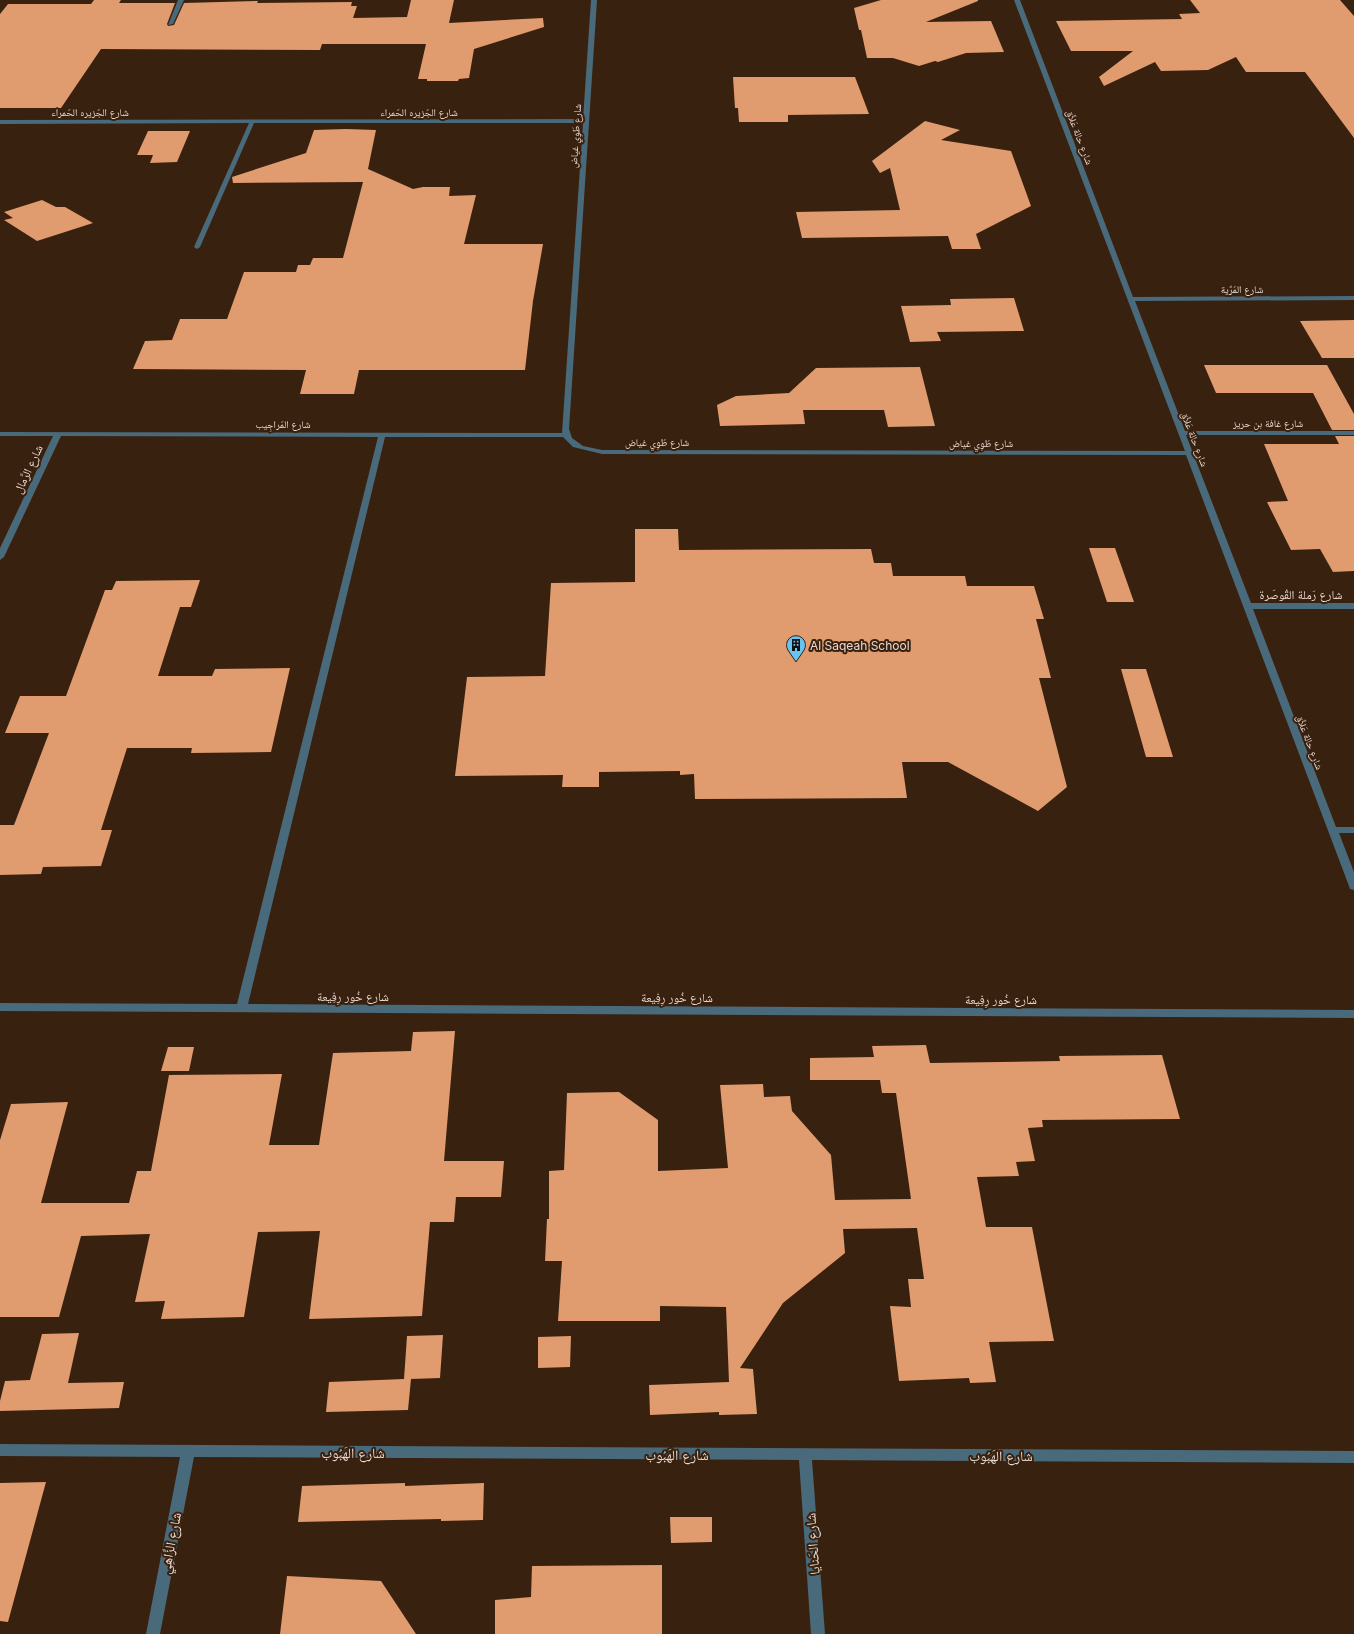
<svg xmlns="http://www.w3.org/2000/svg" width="1354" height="1634" viewBox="0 0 1354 1634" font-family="Inter,'Noto Naskh Arabic',sans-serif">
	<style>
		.building { fill: #e09b6f }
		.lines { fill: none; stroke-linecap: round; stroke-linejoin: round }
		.minor { fill: #496a7a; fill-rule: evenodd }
		.labels { text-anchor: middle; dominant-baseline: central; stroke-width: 4; stroke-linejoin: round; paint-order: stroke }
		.far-street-label { font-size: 10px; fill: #ead9cf; stroke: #392110 }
		.street-label { font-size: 12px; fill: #ead9cf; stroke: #392110 }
		.poi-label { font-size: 12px; fill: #ead9cf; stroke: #392110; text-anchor: start }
		.near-street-label { font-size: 14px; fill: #ead9cf; stroke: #392110 }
	</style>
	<rect width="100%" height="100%" fill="#392110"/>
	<path class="building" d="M94 0H121L119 3H175L167 24 168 26 174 25 184 3 258 1 257 3 352 2 351 6H357L353 18 407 17 411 0H454L449 23 543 18 544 27 474 49 469 78 459 79 458 81H427V79H418L426 44H322L320 50 101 49 61 108H0V14L8 4H91Z
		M881 0H978V1L926 22 991 21 1004 52 966 53 938 62 935 61 919 66 893 58H867L861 30H859L854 8Z
		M1190 0H1340L1354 16V138L1305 72H1246L1236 57 1208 70 1161 71 1155 62 1104 86 1099 77 1133 51H1071L1056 21 1182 19 1179 14 1200 13Z
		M733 77H855L869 114 788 115V122H739L738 108H735Z
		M925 121 960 130 941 140 1011 151 1031 206 976 234 981 249H952L948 236 802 238 796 212 900 210 890 168 880 173 872 161Z
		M346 129 376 130 368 169 413 189 423 187H450L449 196 476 195 464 244H543L533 301 525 370H359L354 394H300L306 370 133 369 145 341 172 340 180 319H227L244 272H296L298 265H310L313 258H343L363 182 233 183 232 177 306 153 314 130Z
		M148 131H190L177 162 150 163 153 155H137Z
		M42 200 56 207H65L93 223 37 241 4 220 13 218 4 212Z
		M1014 298 1024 331 937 332 941 341 910 342 901 306 951 305 950 299Z
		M1354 320V358H1322L1300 321Z
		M1204 365H1327L1354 414V430H1332L1313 393H1216Z
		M920 367 935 426 888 427 884 410H803L805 424 720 426 717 405 736 396 789 393 816 368Z
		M1335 436H1354V571L1333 572 1320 549 1291 550 1267 502 1288 501 1264 444H1339Z
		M635 529H678L679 550 871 549 874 563H891L893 576H965L967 586H1034L1044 619H1036L1051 678H1039L1067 787 1038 811 948 762H902L907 798 695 799 694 774 680 775V771L599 772V787H562L563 775 455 776 467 677 545 676 551 583 635 582Z
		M1089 548H1115L1134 602H1107Z
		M200 580 191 607H180L158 676H212L215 669 290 668 271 752 191 753 192 748H127L101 830H112L101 866 43 867 41 874 0 875V825H14L49 733H5L20 696H66L105 590H112L116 581Z
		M1121 669H1146L1173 757H1146Z
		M455 1031 444 1161H504L501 1197H456L454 1222H430L422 1316 309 1319 320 1231 258 1232 244 1317 161 1319 165 1301 135 1302 150 1234 81 1236 59 1317H0V1140L11 1104 68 1102 41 1203H129L137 1171H151L169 1075 282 1074 269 1145H319L333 1053 411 1051 413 1032Z
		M926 1045 930 1063 1060 1061 1059 1056 1162 1055 1180 1119 1042 1120 1043 1127 1028 1128 1035 1161 1016 1162 1019 1176 977 1177 986 1227H1032L1054 1341 989 1342 996 1382 970 1383 969 1378 899 1381 890 1306 911 1307 908 1279H924L917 1228 843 1229 845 1253 783 1303 740 1368 753 1369 757 1414 719 1415V1412L650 1415 649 1385 729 1382 726 1307 660 1306V1321H558L562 1261H545L547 1219H549V1171L564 1170 567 1093 619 1092 658 1120V1171L728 1168 720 1085 763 1084 764 1097 790 1096 792 1111 831 1155 835 1200 911 1199 896 1093H882L880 1080H810V1058L874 1057 872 1046Z
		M168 1047H194L189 1071H161Z
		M79 1333 68 1383 124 1382 119 1408 0 1411V1401L5 1381 30 1380 42 1334Z
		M443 1335 440 1378 411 1379 408 1410 326 1412 329 1382 404 1379 407 1336Z
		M571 1336 570 1367 538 1368V1337Z
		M46 1482 8 1622 0 1621V1483Z
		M405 1483V1486L484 1483 483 1520 441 1521V1519L298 1522 302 1486Z
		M670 1517H712V1542L671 1543Z
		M662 1565V1634H495V1600L531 1597 532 1566Z
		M287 1576 381 1581 416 1634H280Z"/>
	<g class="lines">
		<path class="minor" d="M178 0H184L173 24 168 25Z
			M591 0H597L569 429 572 438 583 446 602 450 1185 451 1014 0H1020L1133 297 1354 296V300L1135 301 1185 431H1354V435H1186L1251 603H1354V609H1253L1336 827H1354V833H1339L1354 872V890L1350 889 1349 886 1186 455 602 454 573 447 563 437H385L248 1004 1354 1010V1018L0 1011V1003L237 1004 378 437 61 436 4 557 0 560V548L53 436H0V432L562 433 583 123H254L200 247 197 249 194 247 249 123 0 124V120L583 119Z
			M0 1444 1354 1451V1463L812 1460 825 1634H811L799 1460 194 1457 160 1634H146L180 1457 0 1456Z"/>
	</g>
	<defs>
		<g id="building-pin" transform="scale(1)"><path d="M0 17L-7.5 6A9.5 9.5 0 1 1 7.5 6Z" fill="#67c4f0" stroke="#392110"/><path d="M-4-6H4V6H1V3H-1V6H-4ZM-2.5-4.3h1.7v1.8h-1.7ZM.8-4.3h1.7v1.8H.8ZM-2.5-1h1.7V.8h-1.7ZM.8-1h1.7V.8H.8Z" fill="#111"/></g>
	</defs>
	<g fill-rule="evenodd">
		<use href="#building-pin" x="796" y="645"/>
	</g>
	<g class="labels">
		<g class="far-street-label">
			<text x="90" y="112">شارع الجَزيره الحَمراء</text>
			<text x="419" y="112">شارع الجَزيره الحَمراء</text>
			<text transform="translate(575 136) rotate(-86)">شارع طَوِي غياض</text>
			<text transform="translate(1080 137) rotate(69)">شارع حالة عَلاَّق</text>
			<text x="1242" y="289">شارع المَرِّية</text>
			<text x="1268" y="423">شارع غافة بن حريز</text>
			<text x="283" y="424">شارع المَراجِيب</text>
			<text transform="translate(1195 439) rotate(69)">شارع حالة عَلاَّق</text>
			<text x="657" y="442">شارع طَوِي غياض</text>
			<text x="981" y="443">شارع طَوِي غياض</text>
			<text transform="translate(1310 742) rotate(69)">شارع حالة عَلاَّق</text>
		</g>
		<g class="street-label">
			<text transform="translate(28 469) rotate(-65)">شارع الرِّمال</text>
			<text x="1301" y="594">شارع رَملة القُوصَرة</text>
			<text x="353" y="996">شارع خُور رِفِيعة</text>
			<text x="677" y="997">شارع خُور رِفِيعة</text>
			<text x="1001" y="999">شارع خُور رِفِيعة</text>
		</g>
		<g class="poi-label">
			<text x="810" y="645">Al Saqeah School</text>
		</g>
		<g class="near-street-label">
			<text x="353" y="1452">شارع الهَبُوب</text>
			<text x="677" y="1454">شارع الهَبُوب</text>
			<text x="1001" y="1455">شارع الهَبُوب</text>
			<text transform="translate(170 1543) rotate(-79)">شارع الزَّاهِي</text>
			<text transform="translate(812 1544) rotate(-94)">شارع الحَنايا</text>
		</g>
	</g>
</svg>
